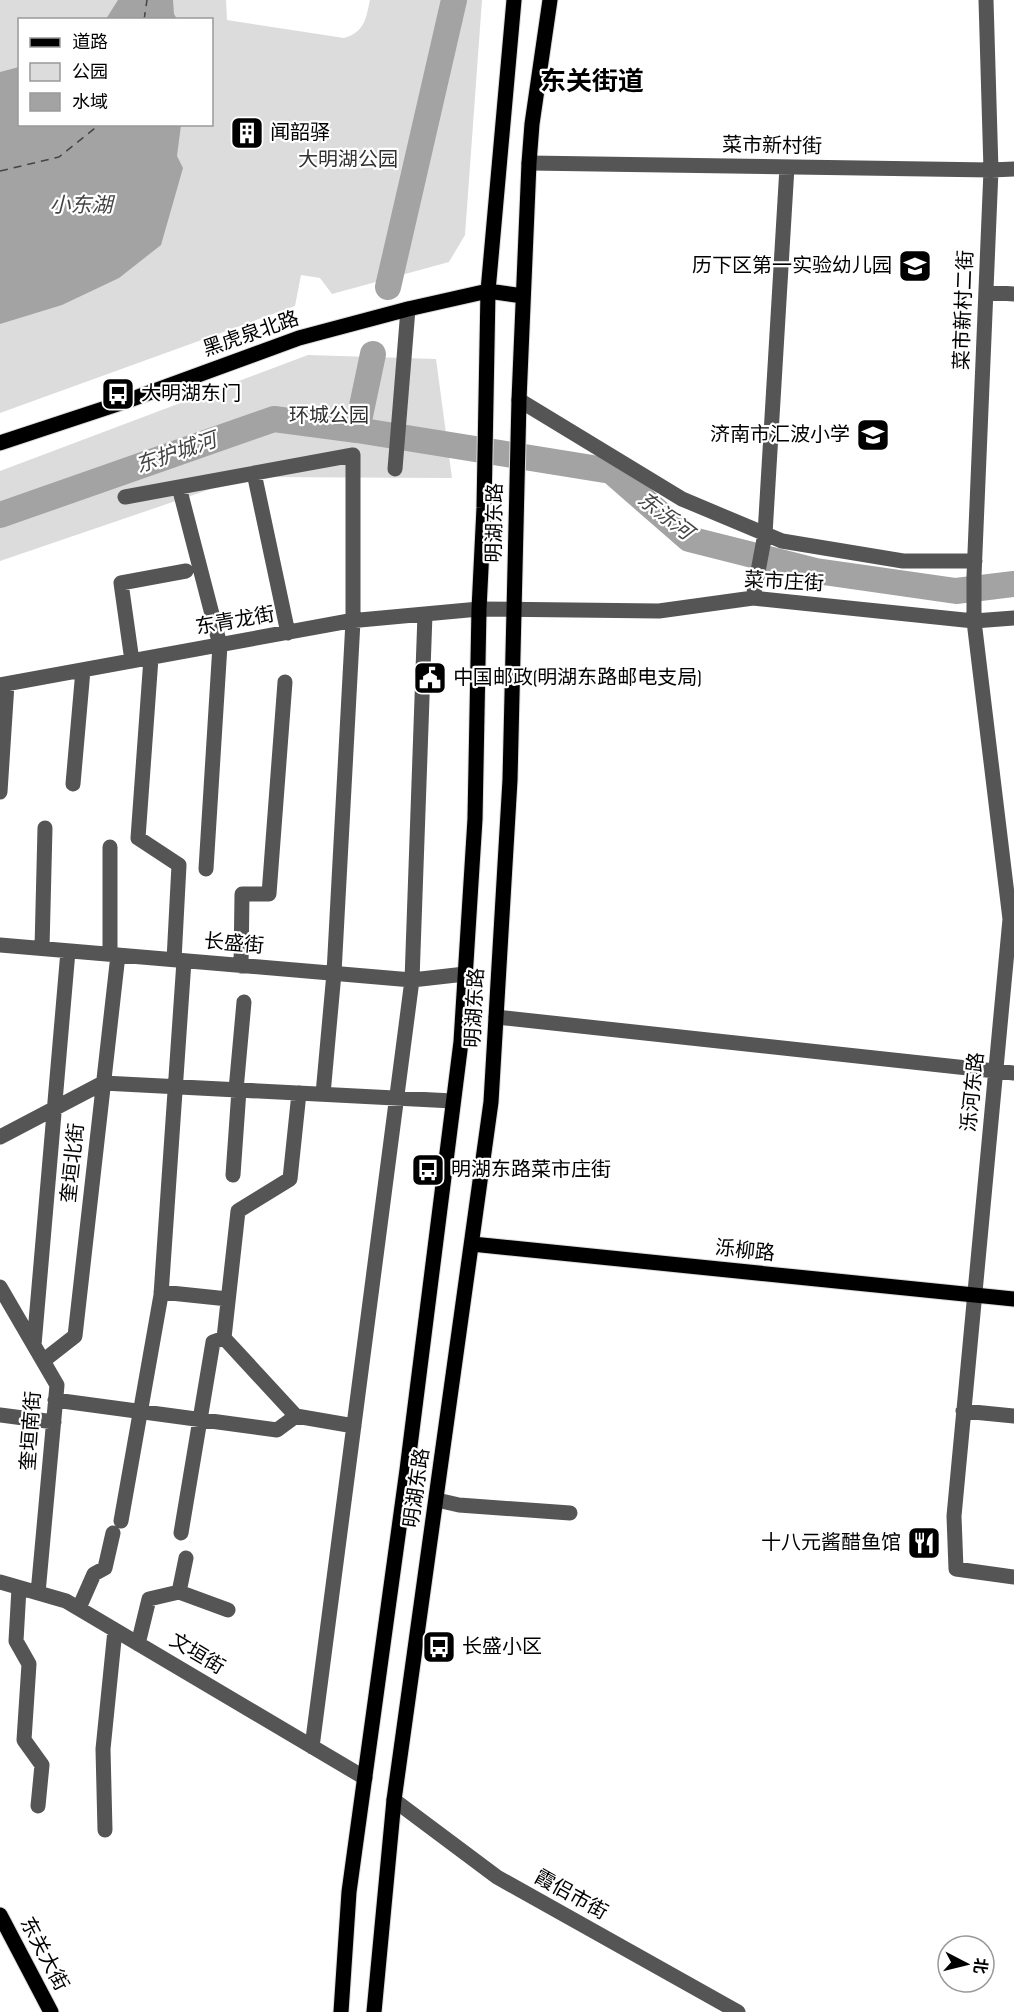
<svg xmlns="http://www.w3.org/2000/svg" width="1014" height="2012" viewBox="0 0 1014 2012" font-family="'Sofia Sans Condensed','Noto Sans SC',sans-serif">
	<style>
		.green { fill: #dcdcdc; fill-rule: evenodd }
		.water { fill: #a3a3a3 }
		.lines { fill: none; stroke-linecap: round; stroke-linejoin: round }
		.river { stroke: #a3a3a3; stroke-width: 26 }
		.ferry { stroke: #444; stroke-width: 1.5; stroke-dasharray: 8 6; stroke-linecap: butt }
		.major-casing { stroke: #dbdbdb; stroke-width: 17 }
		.minor { stroke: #555; stroke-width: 15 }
		.major { stroke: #000; stroke-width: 15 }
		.labels { text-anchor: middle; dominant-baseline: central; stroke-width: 4.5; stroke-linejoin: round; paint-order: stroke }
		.poi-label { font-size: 20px; fill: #000; stroke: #fff; text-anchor: start }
		.street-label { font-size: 20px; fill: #000; stroke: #fff }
		.park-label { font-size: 20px; fill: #333; stroke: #fff }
		.water-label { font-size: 21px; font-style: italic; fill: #444; stroke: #fff }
		.district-label { font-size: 26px; font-weight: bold; fill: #000; stroke: #fff }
	</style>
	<rect width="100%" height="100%" fill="#fff"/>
	<path class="green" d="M0 0H226L227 20 344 38C365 32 366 18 370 0H482L465 235 449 262 332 294 320 278 301 275 295 306 0 413ZM20 20H212V124H20Z
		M308 355 436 359 452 478 246 477 0 561V471Z"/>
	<path class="water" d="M118 0H173L174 14 177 19H106Z
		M19 67 20 124 181 125 177 156 183 168 161 245 119 278 62 305 0 324V72Z"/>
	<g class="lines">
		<path class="river" d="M388 287 454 0
			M357 430 373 354
			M0 515 274 419 357 430 611 471 689 539 816 571 956 591 1014 584"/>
		<path class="ferry" d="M144 20 147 0
			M0 171 59 157 100 124"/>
		<g class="major-casing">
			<path id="major" d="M0 443 124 402 299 338 408 309 488 291 523 296
				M472 1244 1014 1299
				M0 1915 51 2012
				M341 2012 349 1892 407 1470 461 1042 475 819 479 609 484 508 488 291 514 0
				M374 2012 394 1800 491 1102 510 780 519 400 529 163 532 124 550 0"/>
		</g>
		<path class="minor" d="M986 0 991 170 974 576V621L1010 919 954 1516 956 1569 1014 1577
			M529 163 991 170 1014 169
			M986 292 1014 294
			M519 400 682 499 782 541 903 561H975
			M395 469 408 309
			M254 473 288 633
			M179 487 220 645 206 869
			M125 497 353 455V621L334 973 323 1094
			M753 598 765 534 787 167
			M151 658 138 838 179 865 174 960
			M132 661 121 583 186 571
			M0 685 349 621 479 609 659 611 753 598 974 621 1014 618
			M73 784 83 670
			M0 792 7 684
			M0 945 412 980 465 974
			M42 948 45 828
			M110 954V847
			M241 966 242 894H269L285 682
			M496 1017 1014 1073
			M236 1090 244 1002
			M299 1093 290 1179 238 1211 224 1338 296 1416 354 1426
			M0 1137 103 1083 453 1101
			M233 1175 239 1090
			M0 1287 57 1385 38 1593
			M161 1292 228 1299
			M34 1345 68 951
			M43 1361 75 1336 118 955
			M55 1400 277 1430 296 1416
			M963 1411 1014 1416
			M0 1415 54 1422
			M437 1500 459 1505 570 1513
			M121 1521 161 1295 184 961
			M181 1533 213 1342 224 1338
			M0 1582 66 1601 365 1778
			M19 1588 16 1641 29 1664 24 1740 42 1765 38 1806
			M179 1592 228 1610
			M79 1608 94 1574 105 1568 113 1533
			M138 1644 149 1599 179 1592 186 1558
			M312 1747 412 980 425 614
			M394 1800 497 1877 738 2012
			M105 1830 103 1749 115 1630"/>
		<use href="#major" class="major"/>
	</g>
	<defs>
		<g id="building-square" transform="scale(1.725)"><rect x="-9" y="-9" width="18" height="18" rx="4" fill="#000" stroke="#fff"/><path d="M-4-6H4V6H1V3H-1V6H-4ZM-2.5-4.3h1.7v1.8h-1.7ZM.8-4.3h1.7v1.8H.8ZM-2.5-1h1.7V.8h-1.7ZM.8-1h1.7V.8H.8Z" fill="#fff"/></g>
		<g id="school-square" transform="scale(1.725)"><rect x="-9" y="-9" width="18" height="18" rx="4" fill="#000" stroke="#fff"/><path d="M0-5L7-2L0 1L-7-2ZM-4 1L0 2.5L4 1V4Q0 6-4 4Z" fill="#fff"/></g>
		<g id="bus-square" transform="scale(1.725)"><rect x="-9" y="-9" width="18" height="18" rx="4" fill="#000" stroke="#fff"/><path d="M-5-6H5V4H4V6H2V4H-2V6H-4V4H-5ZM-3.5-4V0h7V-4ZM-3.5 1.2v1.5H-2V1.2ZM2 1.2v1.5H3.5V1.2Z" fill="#fff"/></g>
		<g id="civic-square" transform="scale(1.725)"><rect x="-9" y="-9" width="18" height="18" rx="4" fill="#000" stroke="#fff"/><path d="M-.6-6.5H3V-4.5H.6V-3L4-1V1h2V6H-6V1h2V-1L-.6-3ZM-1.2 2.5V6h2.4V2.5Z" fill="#fff"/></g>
		<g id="restaurant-square" transform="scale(1.725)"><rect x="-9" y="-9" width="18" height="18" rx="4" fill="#000" stroke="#fff"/><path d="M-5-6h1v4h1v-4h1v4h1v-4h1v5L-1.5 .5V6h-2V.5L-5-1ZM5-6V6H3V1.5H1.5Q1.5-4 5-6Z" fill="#fff"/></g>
	</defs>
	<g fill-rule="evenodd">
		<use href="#building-square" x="247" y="133"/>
		<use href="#school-square" x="915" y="266"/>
		<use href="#bus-square" x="118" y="394"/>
		<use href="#school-square" x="873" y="435"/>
		<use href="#civic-square" x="430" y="678"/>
		<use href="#bus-square" x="428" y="1170"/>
		<use href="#restaurant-square" x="924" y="1543"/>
		<use href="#bus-square" x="439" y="1647"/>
	</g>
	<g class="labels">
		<g class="poi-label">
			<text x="270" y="133">闻韶驿</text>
			<text x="892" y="266" text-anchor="end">历下区第一实验幼儿园</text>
			<text x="141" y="394">大明湖东门</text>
			<text x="850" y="435" text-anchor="end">济南市汇波小学</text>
			<text x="453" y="678">中国邮政(明湖东路邮电支局)</text>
			<text x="451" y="1170">明湖东路菜市庄街</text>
			<text x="901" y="1543" text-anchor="end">十八元酱醋鱼馆</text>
			<text x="462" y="1647">长盛小区</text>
		</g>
		<g class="street-label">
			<text transform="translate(772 146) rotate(1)">菜市新村街</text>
			<text transform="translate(964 310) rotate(-88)">菜市新村二街</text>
			<text transform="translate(251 334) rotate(-19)">黑虎泉北路</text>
			<text transform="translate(495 523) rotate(-89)">明湖东路</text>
			<text transform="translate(784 582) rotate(3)">菜市庄街</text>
			<text transform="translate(235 621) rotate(-10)">东青龙街</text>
			<text transform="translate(234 944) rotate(5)">长盛街</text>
			<text transform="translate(475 1008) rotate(-87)">明湖东路</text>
			<text transform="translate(973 1092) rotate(-84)">泺河东路</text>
			<text transform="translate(73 1163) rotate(-84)">奎垣北街</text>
			<text transform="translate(745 1251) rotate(6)">泺柳路</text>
			<text transform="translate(31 1431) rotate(-86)">奎垣南街</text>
			<text transform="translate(417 1488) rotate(-82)">明湖东路</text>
			<text transform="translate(197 1654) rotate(31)">文垣街</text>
			<text transform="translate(571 1895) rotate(29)">霞侣市街</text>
			<text transform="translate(44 1954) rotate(62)">东关大街</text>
		</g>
		<g class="park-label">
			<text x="348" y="160">大明湖公园</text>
			<text x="329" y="416">环城公园</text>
		</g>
		<g class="water-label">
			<text x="81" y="205">小东湖</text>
			<text transform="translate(176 453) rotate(-19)">东护城河</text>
			<text transform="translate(665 516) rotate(38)">东泺河</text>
		</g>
		<g class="district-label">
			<text x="592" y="82">东关街道</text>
		</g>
	</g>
	<rect x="18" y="18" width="195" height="108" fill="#ffffff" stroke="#999999" stroke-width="1.5"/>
	<rect x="30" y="38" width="30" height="9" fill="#000000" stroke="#999999" stroke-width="1.5"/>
	<text x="72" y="48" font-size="18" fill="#000000">道路</text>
	<rect x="30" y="63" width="30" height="18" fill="#dcdcdc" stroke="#999999" stroke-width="1.5"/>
	<text x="72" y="78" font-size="18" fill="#000000">公园</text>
	<rect x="30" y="93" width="30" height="18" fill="#a3a3a3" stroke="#999999" stroke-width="1.5"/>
	<text x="72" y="108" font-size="18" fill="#000000">水域</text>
	<g transform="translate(966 1964) rotate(97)"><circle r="28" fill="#ffffff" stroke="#999999" stroke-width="1.5"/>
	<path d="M0-4.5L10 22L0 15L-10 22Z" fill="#000000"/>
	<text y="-9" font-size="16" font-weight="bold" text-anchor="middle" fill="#000000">北</text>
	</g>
</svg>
